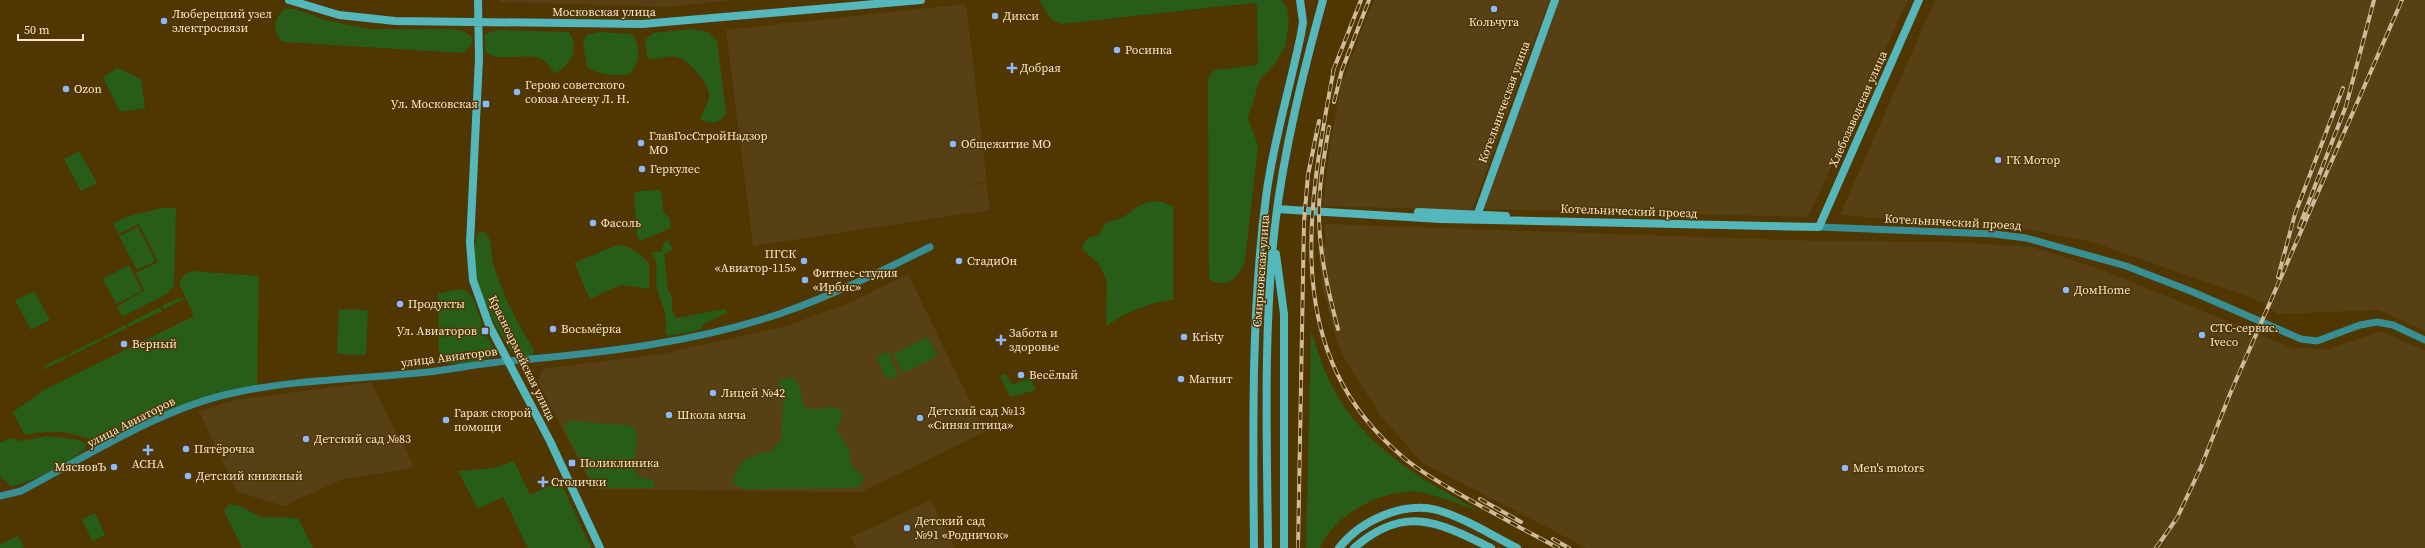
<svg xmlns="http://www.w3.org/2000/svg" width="2425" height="548" viewBox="0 0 2425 548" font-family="'Source Serif 4',serif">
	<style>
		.built { fill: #574014 }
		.green { fill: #275d18 }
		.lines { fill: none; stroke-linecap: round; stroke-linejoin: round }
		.street { stroke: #388f93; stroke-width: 7 }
		.secondary { stroke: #53b7bc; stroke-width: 8 }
		.rail-casing { stroke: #cdbb9b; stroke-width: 4 }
		.rail { stroke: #503600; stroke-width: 2.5; stroke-dasharray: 8; stroke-linecap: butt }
		.poi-dot { fill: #8eb9fd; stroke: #503600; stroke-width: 1.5 }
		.labels { text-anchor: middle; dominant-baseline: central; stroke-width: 3; stroke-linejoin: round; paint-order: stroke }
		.street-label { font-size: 12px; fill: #f7e7ce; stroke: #503600 }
		.poi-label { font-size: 12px; fill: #f7e7ce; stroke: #503600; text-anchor: start }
	</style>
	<rect width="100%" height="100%" fill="#503600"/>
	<path class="built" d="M499 0H732L670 7 499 2Z
		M1374 0H1549L1472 210 1323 206 1330 145 1341 84Z
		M1559 0H1908L1808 217 1483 209Z
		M1935 0H2425V331L2379 310 2277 314 2263 302 2092 242 2032 230 1840 215Z
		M966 4 987 182 958 186 987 183 990 210 753 246 726 30Z
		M1325 224 1818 241 1955 242 2032 247 2105 271 2293 348 2327 349 2382 331 2425 351V548H1587L1422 463 1381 416 1345 360 1337 342 1322 287 1318 244H1326Z
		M908 274 985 432 861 492 594 489 538 382 542 369 662 354 786 326 846 304Z
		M371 382 414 466 405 470 343 479 284 506 237 492 199 411 235 400Z
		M931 500 955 548H856L851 537Z"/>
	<path class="green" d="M1039 0H1281L1287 7 1289 24 1285 47 1274 65 1260 79 1248 118 1258 146 1245 261C1240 277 1228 288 1211 281L1209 277 1208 82 1210 74 1215 70 1258 65 1257 5 1253 3 1062 24 1051 19Z
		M285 9H295L325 20 371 29H454L465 32 472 37V44L463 53 283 42C271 33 274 17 285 9Z
		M692 29 708 32 717 41 726 113C721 123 712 125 701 120 701 110 710 105 709 94 708 83 688 59 677 57 666 54 657 63 647 57L645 40 653 33Z
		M498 30 569 32C580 50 571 65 554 74 551 68 547 61 540 58 527 53 493 63 485 51V34Z
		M599 32 633 34C641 48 640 62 630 74 615 76 599 76 587 67L583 44 586 35Z
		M117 68 141 79 145 108 120 112 103 77Z
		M79 151 97 183 81 191 64 159Z
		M659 190 662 195 663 212 670 218 671 228 640 241 637 237 634 194 639 191Z
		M1158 201 1173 206V300C1148 302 1127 312 1106 326L1107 281 1099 264 1084 251 1083 244 1089 237 1099 235C1109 215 1111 224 1125 216 1139 207 1139 202 1158 201Z
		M161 208H176L174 286 167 294 122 317 117 306 144 291 136 273 158 262 139 224 118 234 113 223 126 217Z
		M138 227 155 261 137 270 119 236Z
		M482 231C494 236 490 253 493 263 502 294 517 323 534 350V352L531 357C526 357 521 357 516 355 510 352 507 344 503 338 485 310 468 268 477 234Z
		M668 240 673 249 664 254 668 291 672 296V310L676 318 726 309 727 313 704 324 700 330 668 336 665 331C669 314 661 305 657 289 654 275 661 265 651 253L662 251 664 242Z
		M617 245C631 246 640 252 649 264V289L621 285 590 299 574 263Z
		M129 265 142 291 116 304 103 279Z
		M191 271 259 276 257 389 187 407 107 446C81 435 57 427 28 435L24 434 13 412 44 390 194 316 179 283 184 275Z
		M460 289 467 291 474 300 485 334 493 347 492 356C476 364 454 368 439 360L438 294Z
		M34 291 50 320 31 330 15 300Z
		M179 298 184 299 164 309 162 306Z
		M160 307 162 311 128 327 127 324Z
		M339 309 368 310 366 355 337 354Z
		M125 325 127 328 104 339 103 337Z
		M1311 329C1315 342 1319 356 1324 369 1352 439 1416 477 1478 510 1459 505 1438 495 1419 492 1384 488 1333 515 1320 548H1306Z
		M928 337 937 356 903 373 893 354Z
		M100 338 102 340 70 356 69 354Z
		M888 352 898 375 887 380 876 357Z
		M66 355 67 358 40 371 48 364Z
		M1005 374 1013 385 1030 377 1036 390 1010 397 1000 376Z
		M791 377C804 385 799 395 804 407 816 414 831 401 843 412L837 431 849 449 852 466 863 476 864 480 858 488 743 489 734 484C731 475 740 465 746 458L754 457 758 453 771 452 782 437C782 425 782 416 783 405 783 397 779 389 779 380Z
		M572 421 633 426C644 440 627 464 639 477L654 480V488H599L594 486 564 429 567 422Z
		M48 436 80 440 85 443 86 447C79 459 25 486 11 486L0 476V443L11 438 22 441Z
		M514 461 530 495 560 481 591 548H528L503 497 478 509 458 471 494 468Z
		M229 504 240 506 261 517 298 518 313 548H242L224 511Z
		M95 513 105 535 92 541 82 519Z
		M18 536 24 548H0V544Z"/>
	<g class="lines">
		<path class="street" d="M1819 227 1994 234 2026 238 2126 266 2193 292 2301 339 2317 341 2360 325 2377 322 2393 325 2425 340
			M0 496 21 491C86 457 161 408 233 393 297 379 363 379 428 372 455 369 482 363 509 361 601 353 694 343 782 313 833 295 882 271 930 247"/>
		<path class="secondary" d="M289 0 339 15 395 21 642 24 921 0
			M478 0 479 59 470 243 473 280 489 325 550 441 600 548
			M1277 209 1440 219 1819 227 1919 0
			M1418 212 1506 216
			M1478 213 1555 0
			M1276 254 1284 314V548
			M1254 548C1253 431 1251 313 1266 197 1273 142 1290 88 1301 34L1303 22 1300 0
			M1268 548C1267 440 1263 332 1275 225 1284 149 1303 73 1323 0
			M1339 548C1360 521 1403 501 1437 510 1465 518 1491 535 1517 548
			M1354 548C1405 504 1438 522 1491 548"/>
		<g class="rail-casing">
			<path id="rail" d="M1334 68C1308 207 1279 354 1404 458 1418 470 1434 479 1449 488 1485 509 1521 528 1558 548
				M1333 71 1361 0
				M1334 102 1342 70 1369 0
				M1329 127C1324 156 1319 185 1319 213 1319 253 1328 291 1338 329
				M2299 227 2346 106 2374 0
				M2278 277 2295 214 2343 88
				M1480 499 1521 522
				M1553 539 1569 548
				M1298 548 1304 222 1308 175 1319 121
				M2156 548 2177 518 2201 467 2230 394 2402 0"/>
		</g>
		<use href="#rail" class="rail"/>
	</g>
	<g class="poi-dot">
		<circle cx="1494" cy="9" r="4"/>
		<circle cx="995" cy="16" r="4"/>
		<circle cx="164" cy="21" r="4"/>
		<circle cx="1117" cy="50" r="4"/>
		<path d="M1010 62h4v4h4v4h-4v4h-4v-4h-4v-4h4z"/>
		<circle cx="66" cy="89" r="4"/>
		<circle cx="517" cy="92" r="4"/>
		<rect x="482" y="100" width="8" height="8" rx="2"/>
		<circle cx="641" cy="143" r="4"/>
		<circle cx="953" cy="144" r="4"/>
		<circle cx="1998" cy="160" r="4"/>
		<circle cx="642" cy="169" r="4"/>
		<circle cx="593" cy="223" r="4"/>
		<circle cx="804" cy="261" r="4"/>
		<circle cx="959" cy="261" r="4"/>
		<circle cx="805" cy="280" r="4"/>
		<circle cx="2066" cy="290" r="4"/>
		<circle cx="400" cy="304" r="4"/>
		<circle cx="553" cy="329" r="4"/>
		<rect x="481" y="327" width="8" height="8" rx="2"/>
		<circle cx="2202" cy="335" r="4"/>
		<circle cx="1184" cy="337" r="4"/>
		<path d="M999 334h4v4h4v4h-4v4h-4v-4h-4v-4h4z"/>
		<circle cx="124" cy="344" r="4"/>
		<circle cx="1021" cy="375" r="4"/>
		<circle cx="1181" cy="379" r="4"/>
		<circle cx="713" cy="393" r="4"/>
		<circle cx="669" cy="415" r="4"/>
		<circle cx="920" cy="418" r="4"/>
		<circle cx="446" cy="420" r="4"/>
		<circle cx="306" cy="439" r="4"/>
		<circle cx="186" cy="449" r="4"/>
		<path d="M146 444h4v4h4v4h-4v4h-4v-4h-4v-4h4z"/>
		<rect x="568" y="459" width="8" height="8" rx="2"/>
		<circle cx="114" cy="467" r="4"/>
		<circle cx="1845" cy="468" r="4"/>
		<circle cx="188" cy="476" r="4"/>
		<path d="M541 476h4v4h4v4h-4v4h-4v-4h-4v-4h4z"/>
		<circle cx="907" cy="528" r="4"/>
	</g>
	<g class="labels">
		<g class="street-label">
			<text x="604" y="12">Московская улица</text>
			<text transform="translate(1504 102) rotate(-70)">Котельническая улица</text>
			<text transform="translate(1858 109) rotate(-66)">Хлебозаводская улица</text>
			<text transform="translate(1629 211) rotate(2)">Котельнический проезд</text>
			<text transform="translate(1953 222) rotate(3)">Котельнический проезд</text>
			<text transform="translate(1261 271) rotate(-86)">Смирновская улица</text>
			<text transform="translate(449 357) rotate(-7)">улица Авиаторов</text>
			<text transform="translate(522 358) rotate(64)">Красноармейская улица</text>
			<text transform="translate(131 422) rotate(-27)">улица Авиаторов</text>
		</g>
		<g class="poi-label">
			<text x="172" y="14">Люберецкий узел<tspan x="172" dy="14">электросвязи</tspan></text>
			<text x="1003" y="16">Дикси</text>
			<text x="1494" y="22" text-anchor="middle">Кольчуга</text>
			<text x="1125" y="50">Росинка</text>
			<text x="1020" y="68">Добрая</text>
			<text x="525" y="85">Герою советского<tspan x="525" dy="14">союза Агееву Л. Н.</tspan></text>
			<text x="74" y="89">Ozon</text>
			<text x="478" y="104" text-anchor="end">Ул. Московская</text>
			<text x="649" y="136">ГлавГосСтройНадзор<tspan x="649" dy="14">МО</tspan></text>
			<text x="961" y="144">Общежитие МО</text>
			<text x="2006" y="160">ГК Мотор</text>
			<text x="650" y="169">Геркулес</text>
			<text x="601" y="223">Фасоль</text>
			<text x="796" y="254" text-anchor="end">ПГСК<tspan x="796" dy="14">«Авиатор-115»</tspan></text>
			<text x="967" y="261">СтадиОн</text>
			<text x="813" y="273">Фитнес-студия<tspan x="813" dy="14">«Ирбис»</tspan></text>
			<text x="2074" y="290">ДомHome</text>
			<text x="408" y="304">Продукты</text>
			<text x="2210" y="328">СТС-сервис.<tspan x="2210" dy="14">Iveco</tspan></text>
			<text x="561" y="329">Восьмёрка</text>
			<text x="477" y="331" text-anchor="end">Ул. Авиаторов</text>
			<text x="1009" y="333">Забота и<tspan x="1009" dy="14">здоровье</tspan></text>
			<text x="1192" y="337">Kristy</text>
			<text x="132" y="344">Верный</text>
			<text x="1029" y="375">Весёлый</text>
			<text x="1189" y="379">Магнит</text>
			<text x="721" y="393">Лицей №42</text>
			<text x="928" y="411">Детский сад №13<tspan x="928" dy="14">«Синяя птица»</tspan></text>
			<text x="454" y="413">Гараж скорой<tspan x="454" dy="14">помощи</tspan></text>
			<text x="677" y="415">Школа мяча</text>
			<text x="314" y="439">Детский сад №83</text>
			<text x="194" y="449">Пятёрочка</text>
			<text x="580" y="463">Поликлиника</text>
			<text x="148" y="464" text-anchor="middle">АСНА</text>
			<text x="106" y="467" text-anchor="end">МясновЪ</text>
			<text x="1853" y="468">Men's motors</text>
			<text x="196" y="476">Детский книжный</text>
			<text x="551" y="482">Столички</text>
			<text x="915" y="521">Детский сад<tspan x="915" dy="14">№91 «Родничок»</tspan></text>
		</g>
	</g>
	<path d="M18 34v6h65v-6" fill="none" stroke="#f7e7ce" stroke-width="2"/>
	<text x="24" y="34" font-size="12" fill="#f7e7ce" stroke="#503600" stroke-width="3" paint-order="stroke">50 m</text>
</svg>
